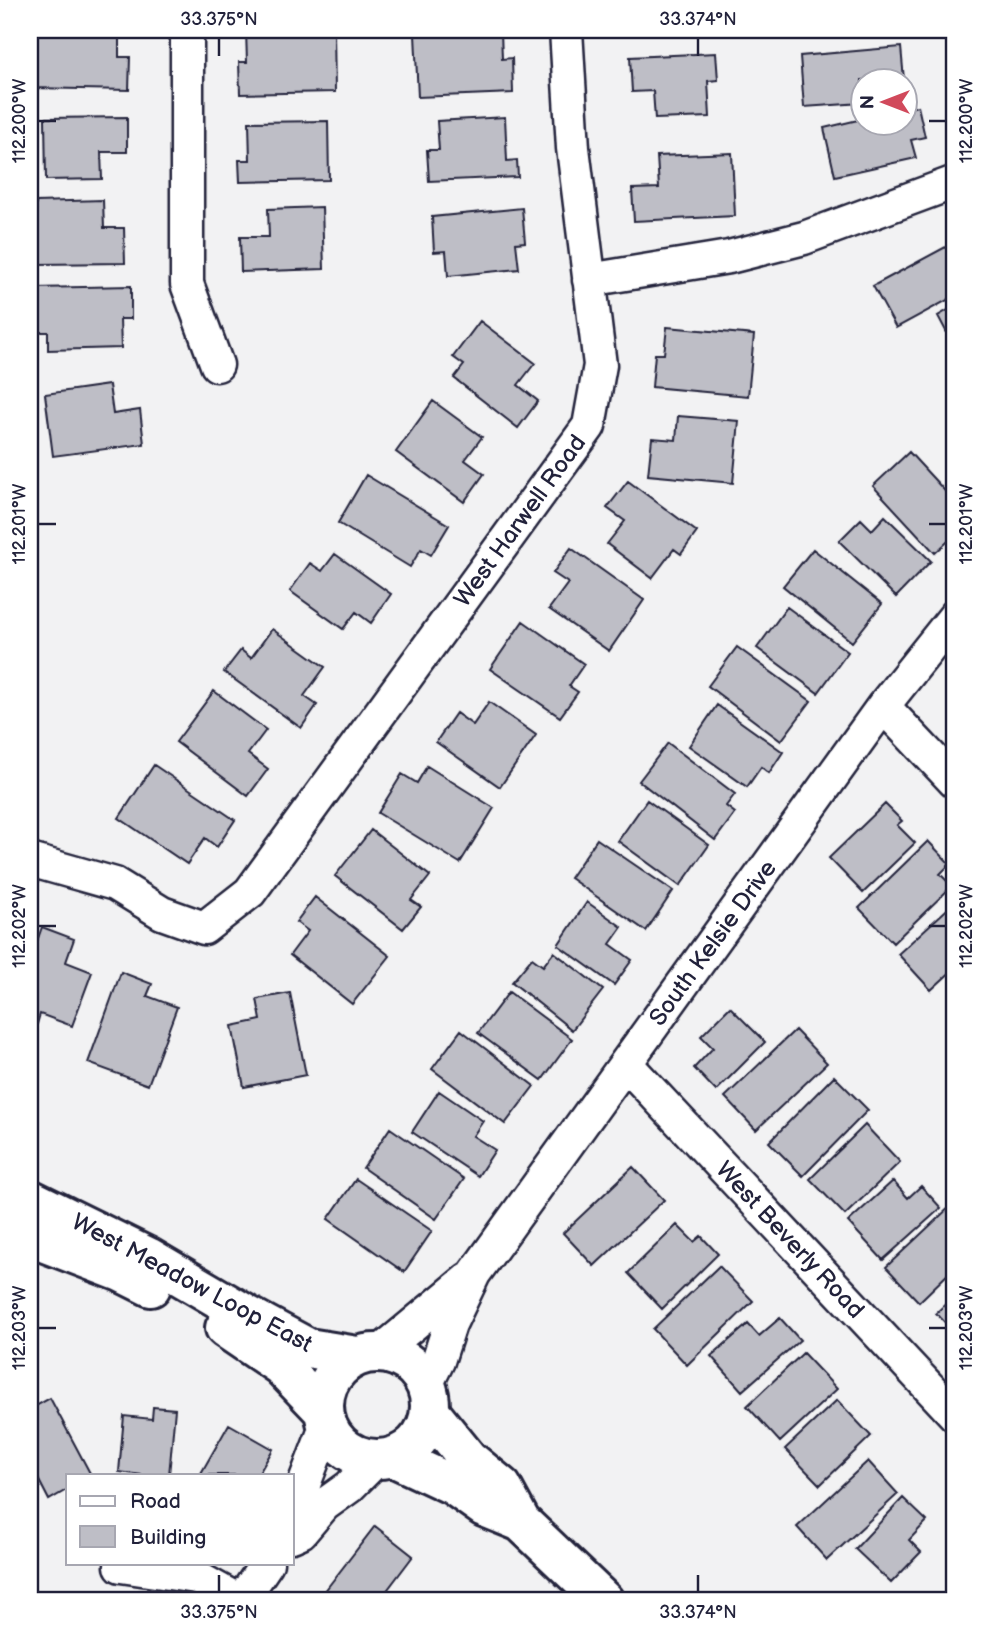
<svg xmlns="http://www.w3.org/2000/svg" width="985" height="1631" viewBox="0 0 985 1631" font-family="'Balsamiq Sans',sans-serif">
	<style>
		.building { fill: #bebec6; stroke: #22223b; stroke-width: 2 }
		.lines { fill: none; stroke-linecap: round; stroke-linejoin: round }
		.minor-casing { stroke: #22223b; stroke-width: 37 }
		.tertiary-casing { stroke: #22223b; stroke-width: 44 }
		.minor { stroke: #fff; stroke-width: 32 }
		.tertiary { stroke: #fff; stroke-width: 38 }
		.ticks { fill: none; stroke: #22223b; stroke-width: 2.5 }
		.labels { text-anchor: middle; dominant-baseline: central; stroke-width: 7; stroke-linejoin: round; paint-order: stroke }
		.street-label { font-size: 24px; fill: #22223b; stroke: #fff }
		.neatline { fill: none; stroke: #22223b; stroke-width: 2.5 }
		.ticks-label { font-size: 18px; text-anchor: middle; fill: #22223b }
	</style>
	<rect width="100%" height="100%" fill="#f2f2f3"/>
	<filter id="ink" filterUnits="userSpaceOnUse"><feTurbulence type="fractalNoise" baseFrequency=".0143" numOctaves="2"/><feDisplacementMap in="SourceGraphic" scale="14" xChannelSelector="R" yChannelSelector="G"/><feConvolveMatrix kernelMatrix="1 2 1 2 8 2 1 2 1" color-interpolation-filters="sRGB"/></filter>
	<g filter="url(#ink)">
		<path class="building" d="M33 30H119V57H130L129 90 32 88Z
			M246 30H334L335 92 240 94 239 62H247Z
			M828 30H883V35H828Z
			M501 31 502 59 512 58 513 93 418 97 415 34Z
			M901 47 904 80H862V103L804 107 800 56Z
			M716 53 718 80 708 81 710 117 655 119 653 91 632 92 630 57Z
			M918 106 925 137 911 140 916 158 835 176 824 128 862 119V122H904V109Z
			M127 117V152H101L102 179 46 180 45 118Z
			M505 117 507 161 517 160 518 177 429 181 427 150H439L437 121Z
			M328 121 329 180 240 182 239 160H250L249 122Z
			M732 153 735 216 634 221 632 189 659 188 657 156Z
			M103 200 104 228H124L125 263 37 264 36 202Z
			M322 207 324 269 241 272 240 237H269L268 209Z
			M522 208 525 242 516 243 519 269 448 276 446 251 434 252 432 217Z
			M955 242V296L896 328 873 286Z
			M131 286V319H120L121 348 48 350V332H36L35 288Z
			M955 306V348L938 316Z
			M480 321 535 363 518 385 538 401 518 428 454 378 464 365 453 357Z
			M667 327 754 335 748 396 652 387 655 354H664Z
			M109 385 113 414 140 410 144 444 53 456 45 394Z
			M433 401 482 437 465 460 484 474 464 502 396 452Z
			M678 416 739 421 733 483 648 475 652 438 676 440Z
			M909 452 955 502V535L935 553 873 486Z
			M366 475 449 525 431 555 421 549 410 567 338 523Z
			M628 481 697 532 681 554 674 549 652 578 607 544 625 521 607 508Z
			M885 516 931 561 896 597 839 541 861 519 872 530Z
			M571 548 644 600 609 651 549 609 568 583 553 573Z
			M813 549 882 604 852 642 783 586Z
			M335 554 391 594 371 623 356 612 343 629 290 591 310 563 322 571Z
			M787 607 848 652 818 693 757 648Z
			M523 621 584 664 569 686 578 692 560 717 490 669Z
			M272 629 325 667 304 696 317 705 301 728 224 672 241 650 251 658Z
			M737 647 811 701 781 741 708 686Z
			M214 691 266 730 248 754 268 769 248 796 176 742Z
			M489 702 536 735 500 787 436 742 456 713 473 725Z
			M717 705 783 752 769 773 761 767 747 787 689 746Z
			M668 743 735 794 726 806 735 813 715 840 639 781Z
			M154 765 235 820 217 847 205 838 187 864 119 818Z
			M427 766 494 808 460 863 378 813 402 774 417 783Z
			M647 800 709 845 680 886 618 841Z
			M885 804 902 821 897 825 915 843 863 893 829 858Z
			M371 830 430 876 411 900 421 907 403 929 335 876Z
			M597 839 673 891 646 931 570 878Z
			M928 841 950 864 940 874 952 886 893 943 859 908Z
			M315 897 390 956 352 1004 290 955 308 931 296 922Z
			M587 902 622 927 610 944 632 960 614 985 558 945Z
			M955 902V968L931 990 898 954Z
			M42 927 74 939 66 962 92 972 72 1026 40 1014 37 1024 30 1022V961Z
			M554 952 603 990 572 1030 512 982 532 958 543 966Z
			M121 972 152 984 147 996 177 1007 148 1085 88 1063Z
			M509 992 572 1039 542 1080 478 1033Z
			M290 993 306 1075 244 1087 232 1026 261 1020 257 999Z
			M730 1007 765 1042 716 1091 694 1068 713 1048 701 1036Z
			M461 1030 534 1086 505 1124 432 1069Z
			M795 1030 827 1063 756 1130 725 1097Z
			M834 1076 868 1110 803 1176 769 1142Z
			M439 1091 483 1121 473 1136 495 1150 478 1176 412 1132Z
			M865 1125 900 1162 845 1215 810 1179Z
			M390 1128 464 1179 436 1219 363 1168Z
			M633 1167 664 1200 594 1266 563 1233Z
			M356 1179 432 1231 404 1272 328 1219Z
			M893 1181 908 1198 921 1186 941 1208 883 1260 848 1222Z
			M955 1202V1267L919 1302 886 1267Z
			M677 1225 694 1242 701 1236 718 1254 662 1309 628 1273Z
			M719 1266 753 1301 687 1365 653 1329Z
			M955 1295V1333L936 1313Z
			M780 1318 800 1340 742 1391 711 1356 748 1324 759 1336Z
			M803 1353 837 1389 780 1442 747 1406Z
			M50 1398 91 1475H68V1489L49 1500 30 1463V1409Z
			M837 1400 871 1436 820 1485 785 1449Z
			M153 1407 175 1409 169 1475H142L119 1472 124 1416 152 1419Z
			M229 1424 273 1449 258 1475H200Z
			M868 1461 898 1494 827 1560 797 1527Z
			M903 1498 927 1521 909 1540 921 1552 891 1583 855 1549Z
			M375 1526 413 1556 379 1601H327L321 1596Z
			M411 1592 423 1601H404Z"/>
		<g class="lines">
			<g class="minor-casing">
				<path id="minor" d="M187 30V284L217 365
					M589 280 729 257 804 238 955 182
					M883 706 955 782
					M30 860 115 884 162 913 204 928 250 892 589 426 600 365 573 148 566 30
					M626 1064 955 1415
					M379 1353 468 1279
					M426 1385 438 1361 450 1324 474 1274 883 706 955 616
					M292 1505 301 1492 327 1424
					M292 1536 301 1532 324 1505 349 1487 377 1459
					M121 1566 196 1577 239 1601
					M241 1601 267 1563"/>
			</g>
			<g class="tertiary-casing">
				<path id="tertiary" d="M30 1199 148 1257 245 1314 308 1348 357 1356
					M30 1237 121 1272 151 1287
					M225 1328 281 1366 324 1411
					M324 1406a53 53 0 1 1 106 0a53 53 0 1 1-106 0Z
					M430 1412 468 1459 502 1487 521 1522 604 1601
					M393 1457 453 1485 484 1507 521 1522"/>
			</g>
			<use href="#minor" class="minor"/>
			<use href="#tertiary" class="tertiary"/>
		</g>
	</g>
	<path class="ticks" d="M219 38V56M698 38V56M38 121H56M929 121H946M38 524H56M929 524H946M38 926H56M929 926H946M38 1328H56M929 1328H946M219 1575V1592M698 1575V1592"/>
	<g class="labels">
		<g class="street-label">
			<text transform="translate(520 521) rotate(-54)">West Harwell Road</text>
			<text transform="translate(713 943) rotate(-54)">South Kelsie Drive</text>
			<text transform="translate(790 1240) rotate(47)">West Beverly Road</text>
			<text transform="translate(192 1283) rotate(28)">West Meadow Loop East</text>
		</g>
	</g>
	<rect width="985" height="1631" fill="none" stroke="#fff" stroke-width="77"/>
	<rect x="66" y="1474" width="228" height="91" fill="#ffffff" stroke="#a7a7b1" stroke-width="2"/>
	<rect x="80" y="1496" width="35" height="10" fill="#ffffff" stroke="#a7a7b1" stroke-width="2"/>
	<text x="130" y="1508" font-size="21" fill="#22223b">Road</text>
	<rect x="80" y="1526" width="35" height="21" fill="#bebec6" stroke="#a7a7b1" stroke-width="2"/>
	<text x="130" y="1544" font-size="21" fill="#22223b">Building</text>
	<g transform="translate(884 102) rotate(270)"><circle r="33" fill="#ffffff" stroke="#a7a7b1" stroke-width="2"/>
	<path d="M0-5L12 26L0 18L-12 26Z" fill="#d1495b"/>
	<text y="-10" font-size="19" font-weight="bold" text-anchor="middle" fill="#22223b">N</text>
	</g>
	<rect x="38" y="38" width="908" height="1554" class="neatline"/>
	<g class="ticks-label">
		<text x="219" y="25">33.375°N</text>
		<text x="698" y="25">33.374°N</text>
		<text transform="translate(966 121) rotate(-90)" y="6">112.200°W</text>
		<text transform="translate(19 121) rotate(-90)" y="6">112.200°W</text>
		<text transform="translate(966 524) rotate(-90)" y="6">112.201°W</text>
		<text transform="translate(19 524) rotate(-90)" y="6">112.201°W</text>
		<text transform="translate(19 926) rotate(-90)" y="6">112.202°W</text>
		<text transform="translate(966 926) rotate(-90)" y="6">112.202°W</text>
		<text transform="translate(19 1328) rotate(-90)" y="6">112.203°W</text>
		<text transform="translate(966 1328) rotate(-90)" y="6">112.203°W</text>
		<text x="219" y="1618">33.375°N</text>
		<text x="698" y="1618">33.374°N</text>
	</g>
</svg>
